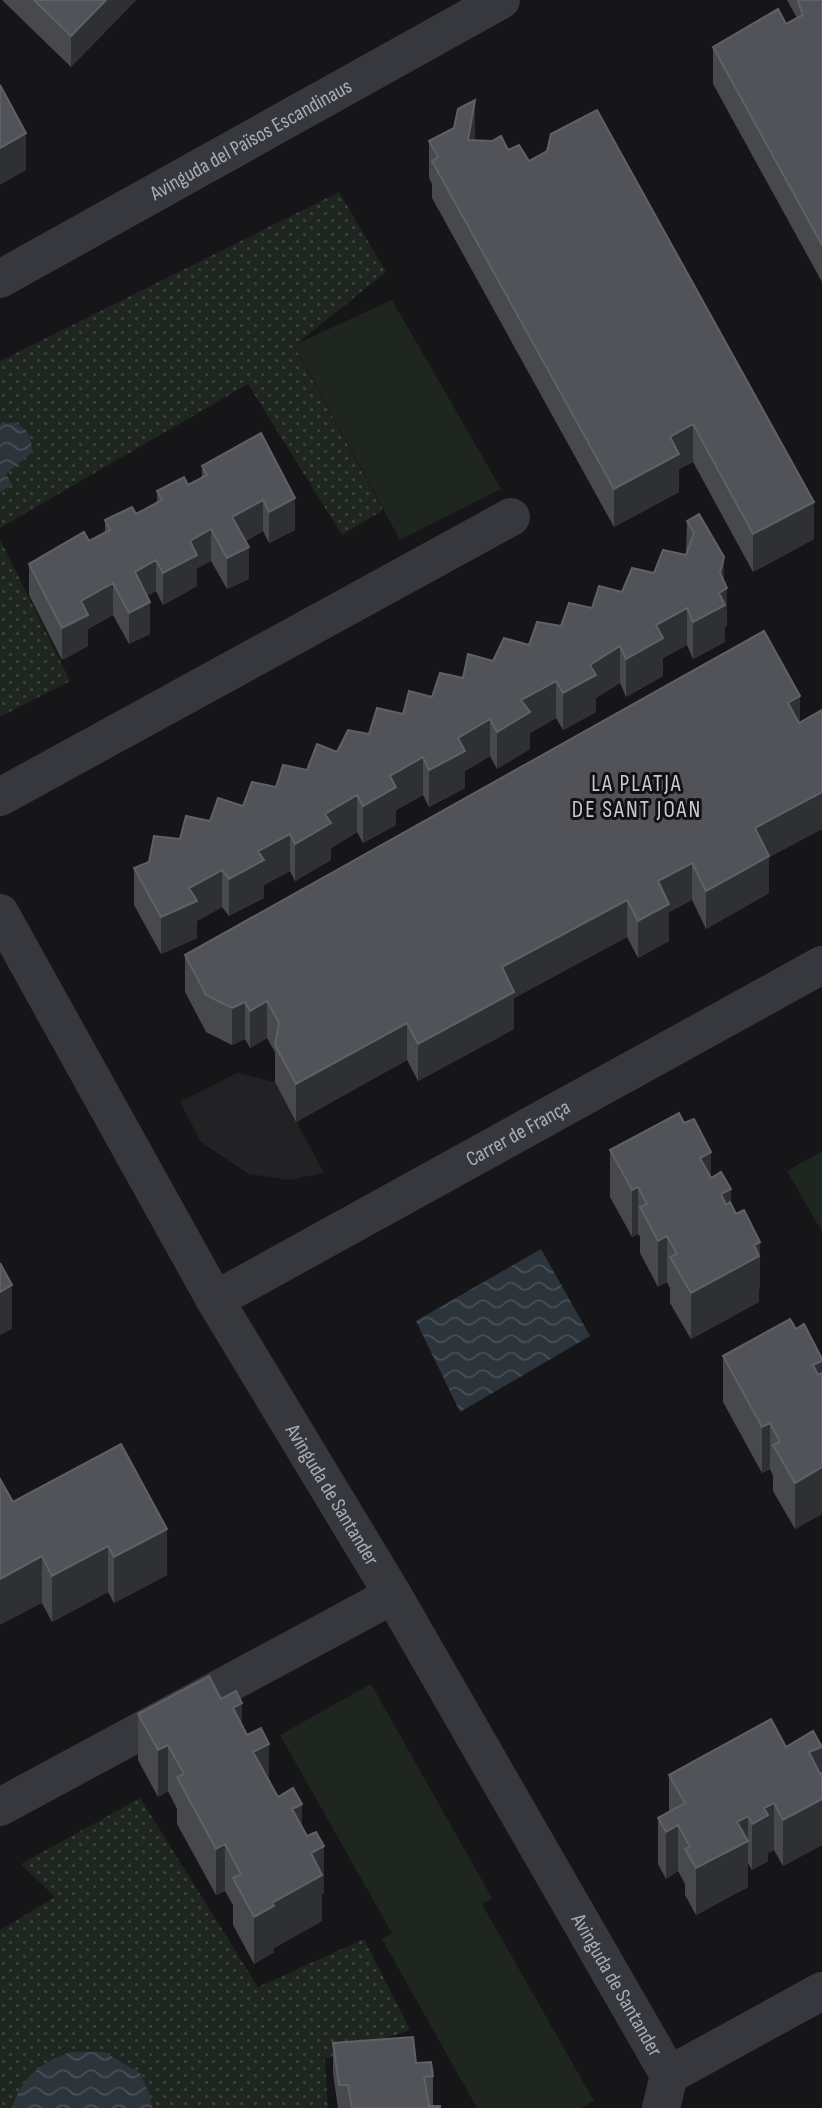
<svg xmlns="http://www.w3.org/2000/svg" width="822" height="2108" viewBox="0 0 822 2108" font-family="'Sofia Sans Condensed',sans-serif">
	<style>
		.built { fill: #222225 }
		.green { fill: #1e261f }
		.garden { fill: url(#garden-dots) }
		.water { fill: url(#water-waves) }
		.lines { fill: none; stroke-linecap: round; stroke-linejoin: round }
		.minor { stroke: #37383d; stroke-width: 38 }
		.wall { fill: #47494d }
		.shaded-wall { fill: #2f3033 }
		.building { fill: #525359; stroke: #5f6168; stroke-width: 2 }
		.labels { text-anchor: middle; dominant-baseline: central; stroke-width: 6; stroke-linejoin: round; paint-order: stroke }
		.street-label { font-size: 21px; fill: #a8adb8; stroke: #111113 }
		.neighbourhood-label { font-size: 23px; letter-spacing: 2px; fill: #c9ccd4; stroke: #111113 }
	</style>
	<defs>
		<pattern id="garden-dots" width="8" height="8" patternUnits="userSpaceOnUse" patternTransform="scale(1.75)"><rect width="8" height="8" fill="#1e261f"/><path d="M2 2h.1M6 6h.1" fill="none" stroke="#3c433d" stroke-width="1.8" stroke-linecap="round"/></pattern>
		<pattern id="water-waves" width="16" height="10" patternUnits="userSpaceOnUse" patternTransform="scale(1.75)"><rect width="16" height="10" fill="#2c353c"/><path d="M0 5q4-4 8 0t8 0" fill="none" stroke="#485056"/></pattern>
	</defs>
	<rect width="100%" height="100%" fill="#161618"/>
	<path class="built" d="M237 1073 275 1082 324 1173 289 1180 249 1174 201 1142 180 1102Z"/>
	<path class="green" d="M392 300 501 489 400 540 294 345Z
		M822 1151V1232L787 1171Z
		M371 1684 492 1898 482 1904 594 2101 581 2108H477L382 1939 392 1933 280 1735Z"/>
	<path class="garden" d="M339 192 386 272 294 346 383 510 342 535 248 384 0 528V361Z
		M0 539 70 681 0 717Z
		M140 1798 258 1987 364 1939 410 2030 325 2059 328 2108H0V1930L55 1897 21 1864Z"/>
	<path class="water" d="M14 422C27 429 34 438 31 453L6 474 12 485 0 492V424Z
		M541 1249 590 1336 460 1412 416 1321Z
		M71 2052H104L140 2073 150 2095 152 2108H12C22 2077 41 2062 71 2052Z"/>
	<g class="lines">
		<g class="minor">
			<path id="s1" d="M0 279 501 0"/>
			<path d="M0 797 511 517"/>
			<path id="s2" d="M0 913 215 1300 393 1595 669 2075"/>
			<path id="s3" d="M215 1300 822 965"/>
			<path d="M0 1807 393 1595"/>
			<path d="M661 2108 669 2075 822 1991"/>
		</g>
	</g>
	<path class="wall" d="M2 0H136L71 67Z
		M787 0H822V282L713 84V47L786 24 797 18Z
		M475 138V140L508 150 529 161 814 539 753 572 693 462 679 469V492L614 527 432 198V184L429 178V141Z
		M261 433 295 530 269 543 263 531 246 541 249 579 227 589 211 561 197 568V586L163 605 156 591 147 596 150 634 129 644 113 615 88 629V646L62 660 29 595V564L89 541 105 532V520L136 514 157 503V491L188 485 202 477V466Z
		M687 521 724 582 727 625 725 627V642L693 659 687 645 663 658V676L626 697 620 683 596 698V712L563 730 556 718 530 733V749L497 769 490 756 465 771V788L429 807 423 795 396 810V825L363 843 357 832 331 848V860L295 881 290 871 264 885V898L229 916 222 907 197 921V938L161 954 134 905V868L149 862 180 839 210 821 243 806 307 770 463 678 493 661 529 645 686 555Z
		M822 710V829L769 857V893L706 929 692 900 669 912V941L638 958 627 937 514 998V1029L418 1081 407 1060 296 1122 275 1082V1052L267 1038 250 1048 245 1039 232 1045 206 1032 185 992V955L800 722Z
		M684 1123 711 1152V1178L731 1203 760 1288 759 1289V1302L691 1339 670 1303V1288L667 1282 658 1287 640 1253V1237L638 1234 632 1237 610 1197V1150Z
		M796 1329 822 1359V1514L795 1529 773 1491V1476L770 1469 762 1473 723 1402V1356Z
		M121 1444 167 1575 114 1603 108 1592 52 1622 42 1603 13 1502Z
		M221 1699 242 1725 278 1797 302 1827 324 1893 322 1894V1921L274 1948V1952L254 1964 233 1925V1905L225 1891 216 1895 177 1824V1809L168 1791 158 1797 138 1760V1714Z
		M786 1747H822V1845L783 1866 774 1850 768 1853V1861L752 1870 748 1863V1887L696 1915 685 1895V1884L678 1871 666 1879 658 1864V1818L669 1812V1775Z
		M333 2043 416 2063 433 2076V2106L440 2108H338L333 2074Z"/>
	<path class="shaded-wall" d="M106 0H136L71 67V36Z
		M475 100V138L468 177V140Z
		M26 133V170L0 185V148Z
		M693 424V462L679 469V492L614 527V489L670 437Z
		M295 498V530L269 543V512Z
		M263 500V531L232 548V517Z
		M814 502V539L753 572V534Z
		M211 529V561L197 568V586L163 605V573L190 541Z
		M249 547V579L227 589V558Z
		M724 557V590L727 588V625L725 627V642L693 659V622L720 573Z
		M156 560V591L135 603V572Z
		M113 583V615L88 629V646L62 660V628L81 601Z
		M150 602V634L129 644V613Z
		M687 608V645L663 658V676L626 697V659L656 625Z
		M620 646V683L596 698V712L563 730V693L590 665Z
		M556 681V718L530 733V749L497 769V732L521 700Z
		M800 696V734L788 703Z
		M490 719V756L465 771V788L429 807V770L458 738Z
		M423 757V795L396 810V825L363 843V806L390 776Z
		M822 792V829L769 857V893L706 929V891L755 828Z
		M357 795V832L331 848V860L295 881V844L325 814Z
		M290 834V871L264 885V898L229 916V879L258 851Z
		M692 863V900L669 912V941L638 958V921L658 881Z
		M222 870V907L197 921V938L161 954V917L189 888Z
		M627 900V937L514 998V1029L418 1081V1044L502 967Z
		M267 1001V1038L250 1048V1011Z
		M245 1002V1039L232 1045V1008Z
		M407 1023V1060L296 1122V1084Z
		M711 1152V1198L700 1158Z
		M638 1187V1234L632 1237V1190Z
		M731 1189V1236L721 1194Z
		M667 1236V1282L658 1287V1241Z
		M760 1242V1288L759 1289V1302L691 1339V1293L754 1245Z
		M12 1285V1329L0 1335V1292Z
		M822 1361V1407L813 1365Z
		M770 1423V1469L762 1473V1427Z
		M822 1467V1514L795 1529V1483Z
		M167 1529V1575L114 1603V1557Z
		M108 1546V1592L52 1622V1576Z
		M42 1556V1603L0 1625V1579Z
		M242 1703V1749L233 1708Z
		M269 1744V1790L253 1752Z
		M168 1745V1791L158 1797V1750Z
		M822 1747V1793L809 1752Z
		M822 1799V1845L783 1866V1820Z
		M774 1803V1850L768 1853V1861L752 1870V1824L764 1808Z
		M302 1804V1850L292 1809Z
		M748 1816V1887L696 1915V1868L737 1822Z
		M678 1825V1871L666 1879V1832Z
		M225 1844V1891L216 1895V1849Z
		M324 1846V1893L322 1894V1921L274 1948V1952L254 1964V1917L272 1903 311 1853Z"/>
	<path class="building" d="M34 0H106L71 36Z
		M799 0H822V245L713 47 778 9 786 24 803 15 798 1Z
		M0 85 26 133 0 148Z
		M475 100 468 140 492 141 501 136 508 150 519 145 529 161 547 151 551 134 597 110 814 502 753 534 693 424 670 437 679 454 614 489 432 161 438 157 429 141 454 128 458 109Z
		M261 433 295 498 269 512 263 500 232 517 249 547 227 558 211 529 190 541 197 555 163 573 156 560 135 572 150 602 129 613 113 583 81 601 88 615 62 628 29 564 84 532 89 541 110 530 105 520 132 507 136 514 162 500 157 491 184 477 188 485 207 475 202 466Z
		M699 514 724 557 720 573 727 588 719 593 725 605 693 622 687 608 656 625 663 638 626 659 620 646 590 665 596 675 563 693 556 681 521 700 530 712 497 732 490 719 458 738 465 751 429 770 423 757 390 776 396 787 363 806 357 795 325 814 331 823 295 844 290 834 258 851 264 860 229 879 222 870 189 888 197 901 161 917 134 868 149 862 154 836 180 839 186 816 210 821 218 798 243 806 252 782 276 787 283 765 307 770 317 744 337 752 348 730 369 734 377 708 403 714 409 691 432 697 440 673 463 678 468 654 493 661 504 638 529 645 537 622 561 626 569 603 592 608 599 586 622 592 632 568 654 573 663 550 686 555 694 533 687 521Z
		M764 631 800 696 788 703 799 723 822 710V792L755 828 769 856 706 891 692 863 658 881 669 904 638 921 627 900 502 967 514 992 418 1044 407 1023 296 1084 275 1045 279 1023 267 1001 250 1011 245 1002 232 1008 206 995 185 955Z
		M679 1113 684 1123 694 1119 711 1152 700 1158 711 1178 721 1172 731 1189 721 1194 726 1205 730 1202 736 1214 744 1210 760 1242 754 1245 759 1256 691 1293 670 1257 677 1254 667 1236 658 1241 640 1207 647 1204 638 1187 632 1190 610 1150Z
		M0 1263 12 1285 0 1292Z
		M790 1319 796 1329 804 1324 822 1359V1361L813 1365 818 1375 822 1373V1467L795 1483 773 1445 780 1442 770 1423 762 1427 723 1356Z
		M121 1444 167 1529 114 1557 108 1546 52 1576 42 1556 0 1579V1479L13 1502Z
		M209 1676 221 1699 236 1691 242 1703 233 1708 247 1735 261 1728 269 1744 253 1752 278 1797 293 1788 302 1804 292 1809 307 1836 316 1832 324 1846 311 1853 322 1875 272 1903 274 1906 254 1917 233 1878 241 1874 225 1844 216 1849 177 1777 184 1774 168 1745 158 1750 138 1714Z
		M771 1719 786 1747 813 1731 822 1747 809 1752 820 1774 822 1773V1799L783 1820 774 1803 764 1808 768 1815 752 1824 748 1816 737 1822 748 1841 696 1868 685 1849 690 1847 678 1825 666 1832 658 1818 685 1803 669 1775Z
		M413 2037 416 2063 431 2062 433 2076 424 2077 429 2106H440V2108H352L348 2085H339L333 2043Z"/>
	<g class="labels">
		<g class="street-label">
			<text stroke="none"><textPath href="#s1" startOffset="287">Avinguda del Països Escandinaus</textPath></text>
			<text stroke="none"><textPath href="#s3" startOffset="346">Carrer de França</textPath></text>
			<text stroke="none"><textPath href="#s2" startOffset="670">Avinguda de Santander</textPath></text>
			<text stroke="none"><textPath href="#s2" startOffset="1237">Avinguda de Santander</textPath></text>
		</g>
		<g class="neighbourhood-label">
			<text x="637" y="784">LA PLATJA<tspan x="637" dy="26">DE SANT JOAN</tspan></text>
		</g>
	</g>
</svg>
